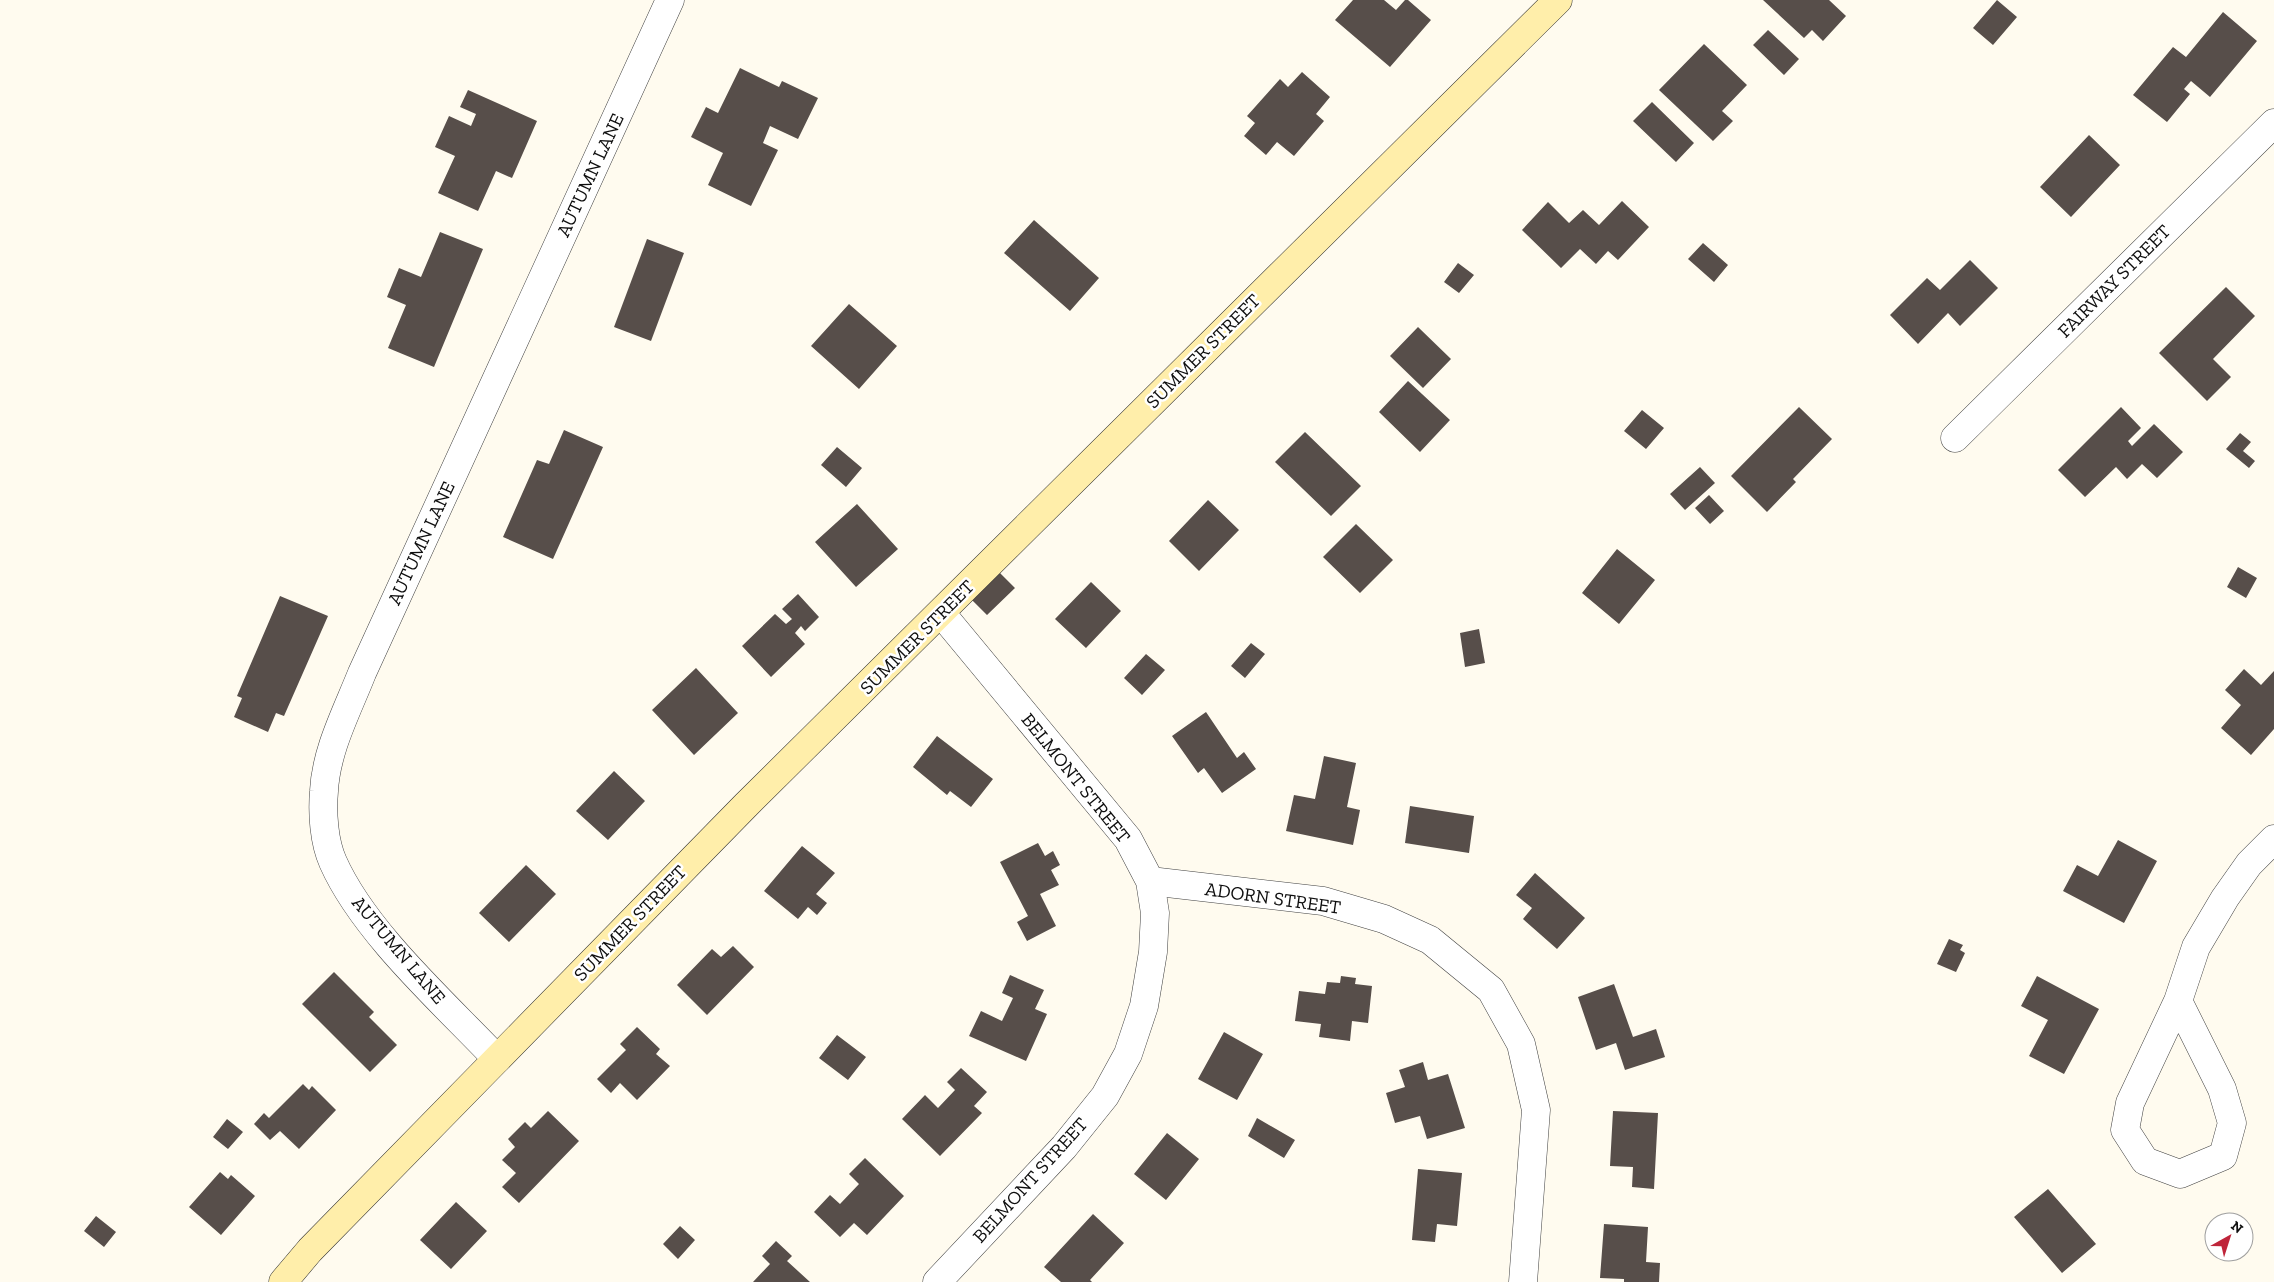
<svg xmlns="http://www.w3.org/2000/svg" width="2274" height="1282" viewBox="0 0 2274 1282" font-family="'Zilla Slab',serif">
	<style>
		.building { fill: #574e4a }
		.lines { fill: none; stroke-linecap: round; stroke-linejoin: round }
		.street-casing { stroke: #414141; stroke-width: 29 }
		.secondary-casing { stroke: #303030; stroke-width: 29 }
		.street { stroke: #fff; stroke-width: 28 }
		.secondary { stroke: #fea; stroke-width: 28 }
		.labels { text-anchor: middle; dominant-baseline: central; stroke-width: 5; stroke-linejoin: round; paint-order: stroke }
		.street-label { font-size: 19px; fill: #0e0e0e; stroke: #fff }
	</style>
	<rect width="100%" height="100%" fill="#fffbef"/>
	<path class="building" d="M1353 0H1384L1396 10 1405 0H1408L1431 20 1390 67 1335 20Z
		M1763 0H1829L1846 16 1823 41 1812 30 1804 38Z
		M1997 0 2017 17 1993 45 1973 28Z
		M2223 12 2257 41 2210 97 2191 81 2184 89 2190 94 2167 122 2133 95 2173 47 2186 57Z
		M1768 30 1799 59 1784 75 1753 45Z
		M1704 44 1747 85 1722 111 1733 121 1713 141 1659 90Z
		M740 68 779 87 782 81 818 98 798 139 770 126 763 143 778 150 751 206 708 185 723 153 691 137 706 107 718 113Z
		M1302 72 1330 97 1316 114 1324 121 1294 156 1277 142 1266 155 1244 136 1255 123 1247 116 1280 79 1288 87Z
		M468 90 537 121 512 178 496 171 478 211 438 193 455 156 435 147 449 116 471 126 476 114 460 107Z
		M1652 102 1694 143 1676 162 1633 121Z
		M2089 135 2120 165 2071 217 2040 187Z
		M1622 201 1649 227 1618 260 1608 251 1596 264 1580 249 1561 268 1522 230 1548 202 1569 223 1583 210 1599 225Z
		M1034 220 1099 278 1070 311 1004 253Z
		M440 232 483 249 434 367 388 348 406 305 387 297 399 268 421 277Z
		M647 239 684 253 651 341 614 327Z
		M1703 243 1728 265 1714 282 1688 259Z
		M1970 260 1998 288 1960 326 1948 313 1918 344 1890 315 1927 278 1940 290Z
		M1458 263 1474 275 1459 293 1444 282Z
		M2226 287 2255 316 2213 359 2231 377 2207 401 2159 353Z
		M849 304 897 346 859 389 811 346Z
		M1418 327 1451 359 1423 388 1390 356Z
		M1408 381 1450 420 1420 452 1379 412Z
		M1799 407 1832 439 1793 479 1796 482 1767 512 1731 476Z
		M2121 407 2141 428 2128 441 2132 446 2154 424 2183 452 2157 478 2142 464 2127 479 2116 467 2085 497 2058 470Z
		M1642 410 1664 428 1646 449 1624 431Z
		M564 430 603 447 553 559 503 537 537 460 549 464Z
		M1305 432 1361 486 1331 516 1275 462Z
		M2240 433 2251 442 2243 451 2255 461 2249 468 2226 449Z
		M837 447 862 468 846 487 821 465Z
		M1700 467 1715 483 1685 510 1670 494Z
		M1709 495 1724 511 1710 524 1695 508Z
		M1208 500 1239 530 1199 571 1169 541Z
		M857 504 898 549 856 587 815 542Z
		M1356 524 1393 560 1360 593 1323 557Z
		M1617 549 1655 580 1619 624 1582 593Z
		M2238 567 2257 578 2246 598 2227 587Z
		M1000 573 1015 588 987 615 972 600Z
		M1091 582 1121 611 1086 648 1055 619Z
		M798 594 819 617 805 631 801 626 795 633 805 644 771 677 742 646 775 614 786 624 792 619 782 609Z
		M280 596 328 616 284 716 276 713 268 732 234 717 242 698 237 696Z
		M1479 629 1485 663 1465 667 1460 633Z
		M1251 643 1265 654 1245 678 1231 666Z
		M1146 654 1165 670 1142 695 1124 678Z
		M696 668 738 713 694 755 652 710Z
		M2244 669 2261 685 2274 671V729L2251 755 2221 728 2241 705 2225 690Z
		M1206 712 1237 758 1244 752 1256 769 1222 793 1204 768 1198 773 1172 736Z
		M937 736 993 779 971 807 950 791 947 795 913 767Z
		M1324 756 1356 763 1347 807 1360 810 1353 845 1286 831 1294 795 1315 799Z
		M614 771 645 801 608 840 576 811Z
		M1410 806 1474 816 1469 853 1405 843Z
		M2118 840 2157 861 2124 923 2063 891 2077 865 2098 876Z
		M1038 843 1045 856 1053 851 1060 865 1051 870 1059 885 1040 894 1056 926 1027 941 1017 922 1028 916 1000 862Z
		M802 846 835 873 816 894 827 903 817 915 808 907 798 919 764 891Z
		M526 865 556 894 509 942 479 913Z
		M1535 873 1585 918 1557 949 1523 919 1532 908 1516 895Z
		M1949 939 1963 945 1960 950 1965 953 1956 972 1937 964Z
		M733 946 754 967 707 1015 677 985 712 949 721 957Z
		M334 972 374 1012 369 1017 397 1045 370 1072 302 1004Z
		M1010 975 1044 990 1035 1009 1047 1014 1026 1061 969 1036 981 1011 1002 1021 1013 998 1002 993Z
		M1341 976 1356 978 1355 984 1372 986 1368 1023 1352 1021 1350 1041 1319 1037 1321 1024 1295 1021 1299 991 1325 994 1327 982 1340 983Z
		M2037 976 2099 1009 2064 1074 2029 1056 2048 1020 2021 1006Z
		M1614 984 1633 1037 1656 1029 1665 1057 1625 1070 1616 1043 1596 1050 1578 997Z
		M637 1027 660 1049 656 1054 670 1066 637 1100 620 1083 611 1093 597 1079 626 1050 620 1044Z
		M1224 1032 1263 1054 1237 1100 1198 1079Z
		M837 1035 866 1057 848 1080 819 1058Z
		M1423 1062 1428 1080 1448 1074 1465 1128 1427 1139 1420 1116 1395 1123 1386 1093 1405 1087 1399 1070Z
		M961 1068 987 1092 974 1106 982 1113 940 1156 902 1119 925 1095 938 1108 955 1090 947 1082Z
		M303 1084 309 1090 312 1086 336 1110 299 1149 280 1131 270 1140 254 1124 264 1113 269 1118Z
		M548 1111 579 1141 519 1203 502 1187 516 1173 502 1160 515 1147 508 1139 525 1122 531 1128Z
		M1613 1111 1658 1113 1654 1189 1632 1187 1633 1167 1610 1166Z
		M1257 1118 1295 1140 1284 1158 1248 1136Z
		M227 1119 243 1132 228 1149 213 1137Z
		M1167 1133 1199 1159 1166 1200 1134 1174Z
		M865 1158 904 1196 867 1235 854 1223 840 1237 814 1212 830 1195 840 1204 859 1184 849 1174Z
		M1418 1169 1462 1173 1457 1226 1437 1224 1435 1242 1412 1240Z
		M220 1172 228 1179 231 1175 255 1196 221 1235 189 1207Z
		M2048 1189 2096 1244 2062 1273 2014 1217Z
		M456 1202 487 1231 451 1269 420 1240Z
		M1093 1214 1124 1243 1090 1280 1092 1282H1061L1044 1267Z
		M96 1216 116 1232 104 1247 84 1231Z
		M1604 1224 1648 1227 1646 1262 1660 1263 1659 1282H1624V1279L1600 1278Z
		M680 1226 695 1240 678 1259 663 1244Z
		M776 1241 792 1256 787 1261 810 1282H753L770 1264 762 1256Z"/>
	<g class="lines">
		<g class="street-casing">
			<path id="street" d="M1955 438 2274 123
				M1150 881 1323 901 1384 919 1430 940 1491 990 1521 1044 1536 1110 1523 1282
				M2178 1001 2222 1089 2232 1123 2223 1156 2180 1174 2145 1161 2125 1130 2130 1103 2178 1001 2196 947 2225 898 2249 864 2274 839
				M497 1059C444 1003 364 932 333 862 324 842 322 813 324 791 326 750 347 711 362 673L670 0
				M937 1282 1064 1147 1105 1096 1128 1054 1144 1006 1153 952 1155 913 1150 881 1128 839 941 613"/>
		</g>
		<g class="secondary-casing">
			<path id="secondary" d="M283 1282 310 1250 746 805 1558 0"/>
		</g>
		<use href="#street" class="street"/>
		<use href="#secondary" class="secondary"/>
	</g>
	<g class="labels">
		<g class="street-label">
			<text transform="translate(590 175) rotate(-65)">AUTUMN LANE</text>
			<text transform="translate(2114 281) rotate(-45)">FAIRWAY STREET</text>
			<text transform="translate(1203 351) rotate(-45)">SUMMER STREET</text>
			<text transform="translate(421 543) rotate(-65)">AUTUMN LANE</text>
			<text transform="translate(917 637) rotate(-45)">SUMMER STREET</text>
			<text transform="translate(1076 778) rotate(51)">BELMONT STREET</text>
			<text transform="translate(1273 898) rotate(8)">ADORN STREET</text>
			<text transform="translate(630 923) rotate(-46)">SUMMER STREET</text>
			<text transform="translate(399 950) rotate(50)">AUTUMN LANE</text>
			<text transform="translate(1030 1180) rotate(-48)">BELMONT STREET</text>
		</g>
	</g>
	<g transform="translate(2229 1237) rotate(39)"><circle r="24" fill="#ffffff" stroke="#9f9f9f"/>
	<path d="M0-4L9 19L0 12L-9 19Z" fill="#bf253a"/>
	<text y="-8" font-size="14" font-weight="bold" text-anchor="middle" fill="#0e0e0e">N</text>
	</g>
</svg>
